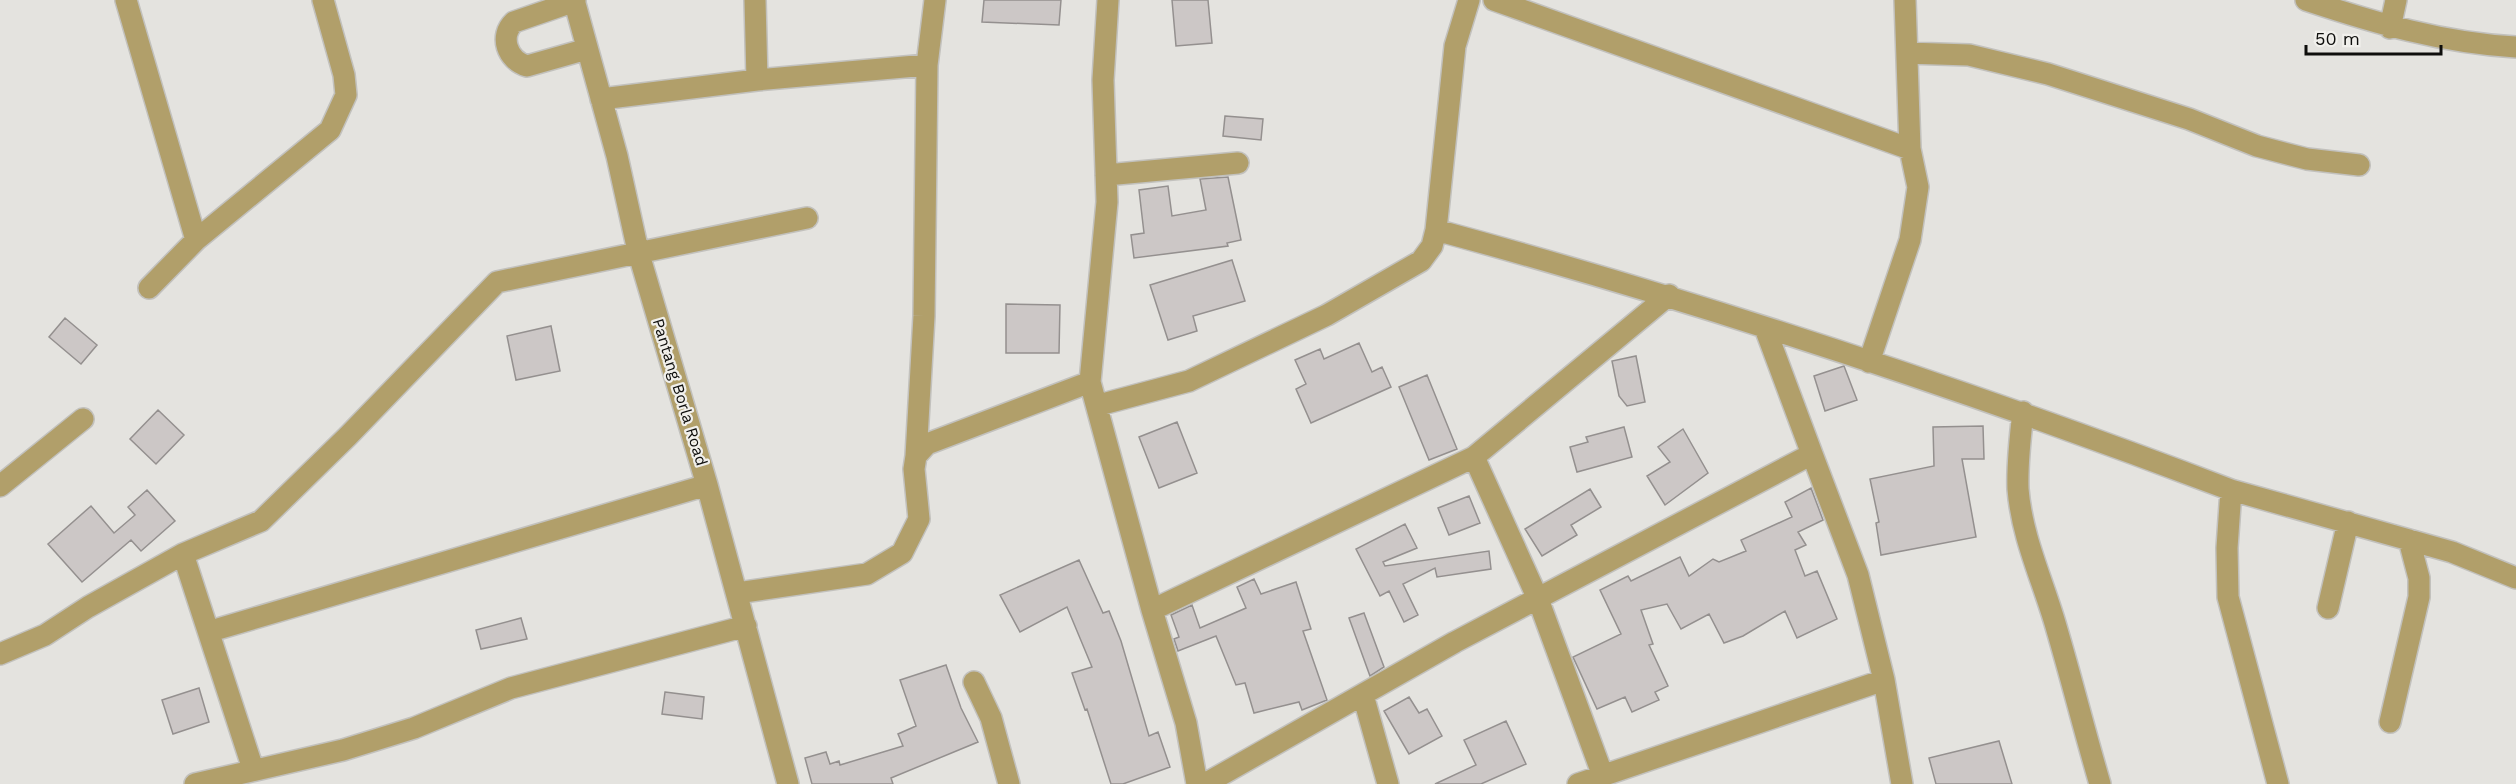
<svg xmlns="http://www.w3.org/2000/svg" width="2516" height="784" viewBox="0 0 2516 784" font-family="'Work Sans',sans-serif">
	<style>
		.building { fill: #ccc7c6; stroke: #94908f; stroke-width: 1.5 }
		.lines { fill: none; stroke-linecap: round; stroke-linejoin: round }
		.minor-casing { stroke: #c2c1bd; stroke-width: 24 }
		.minor { stroke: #b19f6a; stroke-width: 21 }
		.labels { text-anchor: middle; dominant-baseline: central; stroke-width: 4.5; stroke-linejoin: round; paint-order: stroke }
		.street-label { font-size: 16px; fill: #0e0e0c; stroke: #f1f0ec }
	</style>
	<rect width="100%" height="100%" fill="#e4e3df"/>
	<path class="building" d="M984 0H1061L1059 25 982 22Z
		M1172 0H1208L1212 43 1176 46Z
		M1225 116 1263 119 1261 140 1223 136Z
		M1228 177 1241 240 1227 243 1228 246 1134 258 1131 235 1144 233 1139 190 1168 186 1172 216 1206 210 1200 179Z
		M1232 260 1245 301 1193 316 1197 331 1168 340 1150 285Z
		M1006 304 1060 305 1059 353H1006Z
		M65 318 97 345 81 364 49 337Z
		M551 326 560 371 516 380 507 336Z
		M1359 343 1372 372 1382 367 1391 387 1311 423 1296 389 1306 384 1295 360 1320 349 1324 359Z
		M1636 356 1645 402 1627 406 1619 396 1612 361Z
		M1844 366 1857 400 1825 411 1814 376Z
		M1427 375 1457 449 1429 460 1399 387Z
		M158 410 184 435 156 464 130 439Z
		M1177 422 1197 473 1159 488 1139 437Z
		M1983 426 1984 459H1962L1976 537 1881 555 1876 523 1879 522 1870 479 1934 466 1933 427Z
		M1624 427 1632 457 1577 472 1570 447 1588 442 1586 437Z
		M1683 429 1708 473 1665 505 1647 476 1670 462 1658 447Z
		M1811 488 1823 520 1798 532 1806 545 1795 550 1805 576 1817 571 1837 619 1797 638 1785 611 1743 636 1724 643 1709 614 1681 629 1667 604 1641 610 1653 644 1649 645 1668 686 1655 692 1659 700 1632 712 1625 697 1597 709 1573 657 1621 634 1600 590 1628 576 1631 581 1680 557 1689 576 1713 559 1719 562 1746 551 1741 540 1792 517 1785 502Z
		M1590 489 1601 507 1571 525 1577 535 1542 556 1525 529Z
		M147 490 175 521 141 551 131 540 82 582 48 544 91 506 114 533 135 515 128 507Z
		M1469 496 1480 523 1449 535 1438 508Z
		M1405 524 1417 548 1383 562 1385 566 1489 551 1491 569 1437 577 1435 568 1403 584 1418 615 1404 622 1389 591 1380 596 1356 549Z
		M1079 560 1103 613 1109 611 1121 641 1149 736 1158 732 1170 767 1123 784H1111L1087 709 1085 710 1072 673 1092 667 1067 607 1020 632 1000 595Z
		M1254 579 1261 594 1296 582 1311 629 1303 631 1327 700 1302 710 1299 702 1254 713 1245 683 1236 685 1216 636 1178 651 1174 639 1179 637 1171 615 1192 605 1200 628 1246 608 1237 587Z
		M1364 613 1384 667 1370 676 1349 618Z
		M521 618 527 639 481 649 476 630Z
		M946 665 961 708 978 742 891 778 893 784H812L805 758 826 752 830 764 839 761 840 765 903 746 898 734 916 726 900 680Z
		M199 688 209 722 173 734 162 700Z
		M665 692 704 697 702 719 662 714Z
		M1409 697 1419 713 1427 709 1442 736 1409 754 1384 711Z
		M1506 721 1526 764 1481 784H1435L1476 765 1464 740Z
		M1999 741 2012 784H1936L1929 758Z"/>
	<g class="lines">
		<g class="minor-casing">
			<path id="minor" d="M126 0 196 240
				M574 0 617 156 638 251 707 485 788 784
				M1108 0 1103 80 1107 202 1090 382 1152 610 1186 723 1197 784
				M1494 0 1910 149
				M2306 0C2375 23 2443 43 2516 47
				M575 1 514 22C499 36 507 60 527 66L587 49
				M2390 28 2396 0
				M1907 53 1969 55 2048 74 2189 119 2257 146 2307 159 2359 165
				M757 80 927 65
				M601 99 757 80 755 0
				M1106 175 1238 163
				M1436 230 1455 46 1469 0
				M149 288 196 240 330 130 346 95 344 75 323 0
				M1765 328 1812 454
				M1869 362 1910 240 1918 187 1910 149 1905 0
				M1099 405 1189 381 1327 315 1421 261 1432 246 1436 230C1705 303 1970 391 2231 490L2227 548 2228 597 2278 784
				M2023 412C2020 438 2017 464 2018 489 2022 539 2044 583 2057 630 2072 681 2085 733 2100 784
				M916 456 924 316 927 65 935 0
				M1474 457 1669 295
				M0 486 83 419
				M2231 490 2452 552 2516 578
				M183 554 253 769
				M737 593 867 574 902 553 919 519 914 469 916 456 927 444 1090 382
				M2328 608 2348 522
				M1152 610 1474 457 1538 599 1603 776
				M211 631 707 485
				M0 654 45 635 88 607 183 554 261 521 348 436 497 282 807 218
				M974 682 991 718 1009 784
				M1363 695 1388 784
				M2390 722 2419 597V578L2409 540
				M195 784 343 750 414 728 511 688 746 626
				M1205 784 1455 642 1812 454 1858 575 1884 680 1902 784
				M1578 784 1884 680"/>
		</g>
		<use href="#minor" class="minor"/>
	</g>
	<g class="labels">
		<g class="street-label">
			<text transform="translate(680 392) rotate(73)">Pantang Borla Road</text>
		</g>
	</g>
	<path d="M2306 45v9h135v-9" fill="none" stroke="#0e0e0c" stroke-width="3"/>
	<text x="2315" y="45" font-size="18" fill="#0e0e0c" stroke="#f1f0ec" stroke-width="4.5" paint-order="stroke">50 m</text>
</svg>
